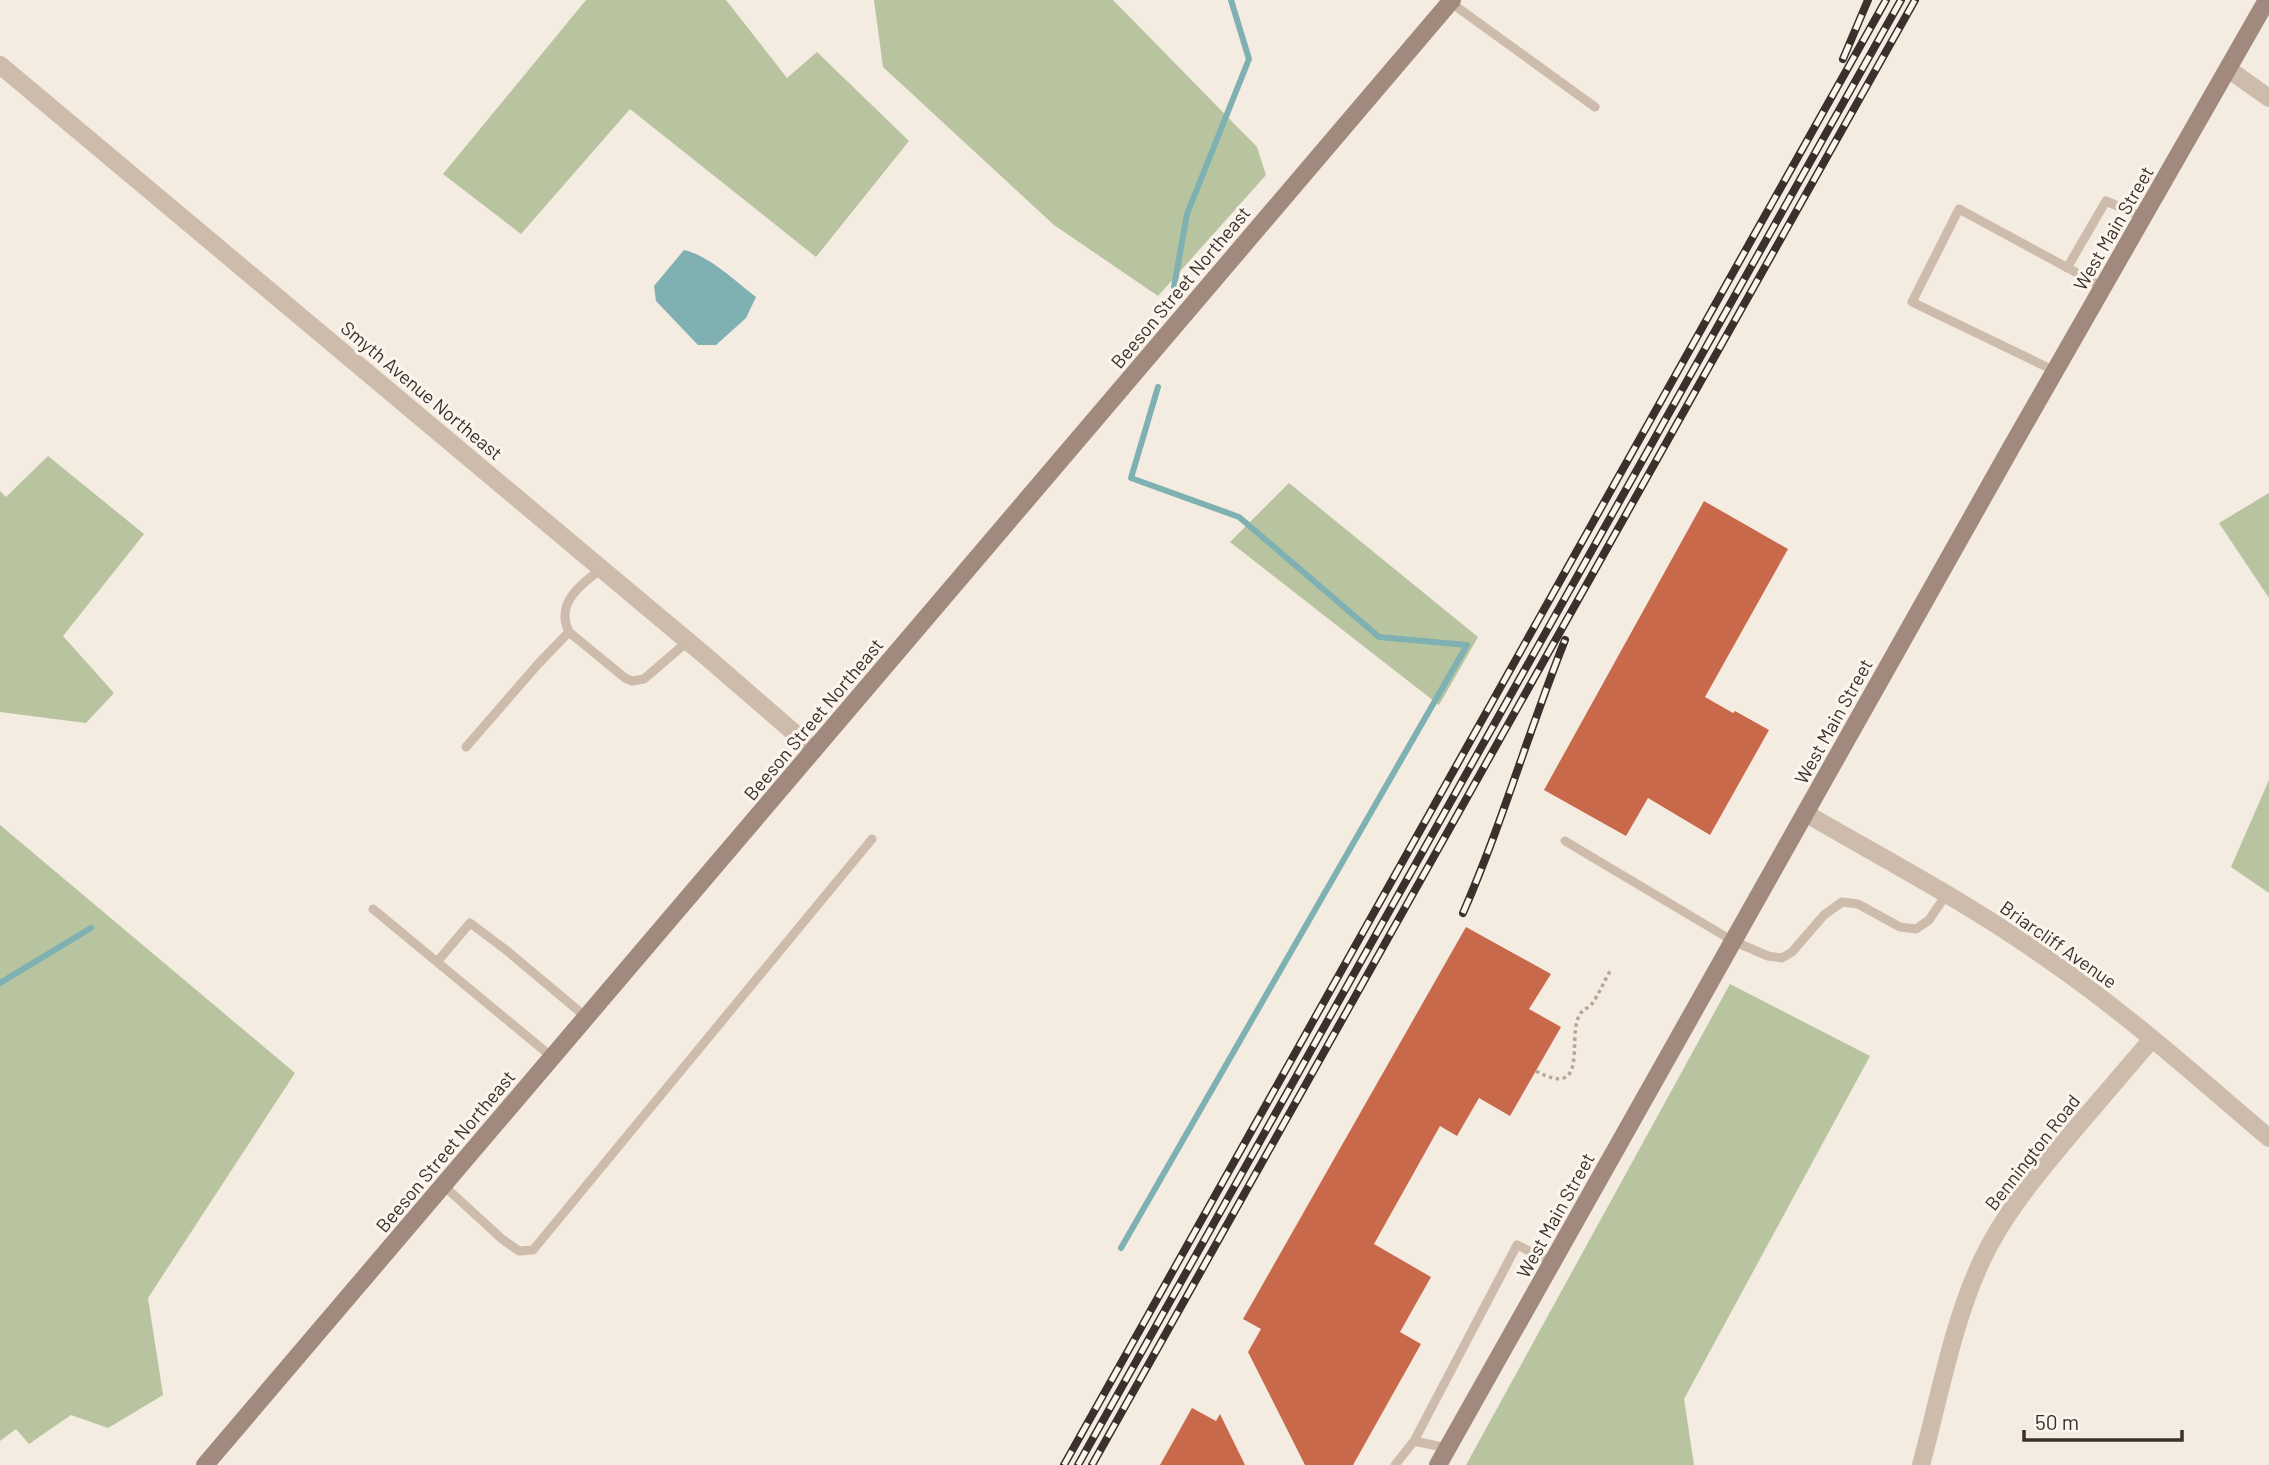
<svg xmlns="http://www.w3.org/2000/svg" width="2269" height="1465" viewBox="0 0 2269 1465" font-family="Barlow,sans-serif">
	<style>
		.green { fill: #b8c4a0 }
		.water { fill: #7fb0b2 }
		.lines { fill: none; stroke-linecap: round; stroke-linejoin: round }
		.stream { stroke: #7fb0b2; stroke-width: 6 }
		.building { fill: #c8694b }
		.path { stroke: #b9a596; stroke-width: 3.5; stroke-dasharray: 3.5 3.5; stroke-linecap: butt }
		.lane { stroke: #cdbbac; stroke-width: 9 }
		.street { stroke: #cdbbac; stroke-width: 18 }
		.secondary { stroke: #a18a7d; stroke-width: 18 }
		.rail-casing { stroke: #3b302b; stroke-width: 8 }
		.rail { stroke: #fbf5ee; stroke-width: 5; stroke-dasharray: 16; stroke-linecap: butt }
		.labels { text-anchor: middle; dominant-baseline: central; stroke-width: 6; stroke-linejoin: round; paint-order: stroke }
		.street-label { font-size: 19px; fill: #3b302b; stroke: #fbf5ee }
	</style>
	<rect width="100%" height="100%" fill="#f4ebe1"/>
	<path class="green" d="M586 0H726L787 78 817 52 909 141 816 257 630 109 521 234 443 174Z
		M874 0H1113L1257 147 1266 175 1158 296 1054 225 883 67Z
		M48 456 144 534 63 636 114 693 86 723 0 712V491L6 497Z
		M1289 483 1478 637 1439 705 1230 542Z
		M2269 493V598L2219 523Z
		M2269 780V893L2231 867Z
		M0 825 295 1073 148 1298 163 1395 108 1428 71 1415 29 1444 16 1429 0 1441Z
		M1730 984 1870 1056 1684 1399 1694 1465H1466Z"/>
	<path class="water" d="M684 250C710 256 735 281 756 297L746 318 716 345H698L656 301 654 286Z"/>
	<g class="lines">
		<path class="stream" d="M1174 287 1187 214 1249 59 1231 0
			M0 983 91 928
			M1121 1248 1467 645 1379 637 1239 517 1131 478 1158 387"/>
	</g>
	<path class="building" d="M1704 501 1788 549 1705 697 1733 713 1735 711 1769 730 1710 835 1648 798 1626 836 1544 790Z
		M1466 927 1551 974 1529 1009 1561 1027 1510 1116 1479 1098 1457 1136 1440 1126 1374 1244 1431 1277 1400 1332 1421 1344 1353 1465H1305L1248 1352 1261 1329 1243 1319Z
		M1192 1408 1216 1421 1220 1414 1245 1465H1160Z"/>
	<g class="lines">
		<path class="path" d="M1536 1071C1590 1100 1567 1039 1579 1016 1581 1010 1587 1009 1591 1005 1599 995 1604 981 1610 971"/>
		<path class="lane" d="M1450 2 1595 107
			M2067 268 2106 201 2143 217
			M2055 371 1912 302 1959 209 2103 287
			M602 569C580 584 555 604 569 632L625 678 632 681 644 679 688 641
			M466 747 539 663 569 632
			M1565 841 1733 941 1768 956 1782 958 1792 952 1824 915 1842 902 1858 904 1900 927 1916 929 1929 920 1946 895
			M373 909 552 1057
			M437 962 470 923 506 950 586 1017
			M443 1185 502 1239 519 1251 533 1250 872 839
			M1414 1441 1517 1245 1552 1262
			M1395 1465 1414 1441 1447 1448"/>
		<path class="street" d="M0 65 708 658 814 750
			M2228 69 2269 98
			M1805 813C1886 860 1970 904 2046 958 2125 1012 2196 1076 2269 1138
			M1921 1465C1939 1399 1953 1321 1982 1260 2005 1211 2041 1170 2075 1129 2101 1099 2126 1069 2152 1039"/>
		<path class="secondary" d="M205 1465 1452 0
			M1438 1465 2012 446 2267 0"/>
		<g class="rail-casing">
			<path id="rail" d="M1843 59 1868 0
				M1463 913C1502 824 1529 730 1565 640
				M1064 1465 1886 0
				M1078 1465 1901 0
				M1092 1465 1915 0"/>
		</g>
		<use href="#rail" class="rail"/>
	</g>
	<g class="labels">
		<g class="street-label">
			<text transform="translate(2113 228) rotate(-60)">West Main Street</text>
			<text transform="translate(1180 287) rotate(-50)">Beeson Street Northeast</text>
			<text transform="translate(422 390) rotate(40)">Smyth Avenue Northeast</text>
			<text transform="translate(813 719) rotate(-50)">Beeson Street Northeast</text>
			<text transform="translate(1833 721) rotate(-61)">West Main Street</text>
			<text transform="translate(2059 944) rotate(35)">Briarcliff Avenue</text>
			<text transform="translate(445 1151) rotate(-50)">Beeson Street Northeast</text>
			<text transform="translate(2032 1152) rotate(-52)">Bennington Road</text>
			<text transform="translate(1555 1215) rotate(-61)">West Main Street</text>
		</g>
	</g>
	<path d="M2024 1430v10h158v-10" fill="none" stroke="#3b302b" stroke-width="3.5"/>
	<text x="2035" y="1430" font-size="21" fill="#3b302b" stroke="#fbf5ee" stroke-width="5" paint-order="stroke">50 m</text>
</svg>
